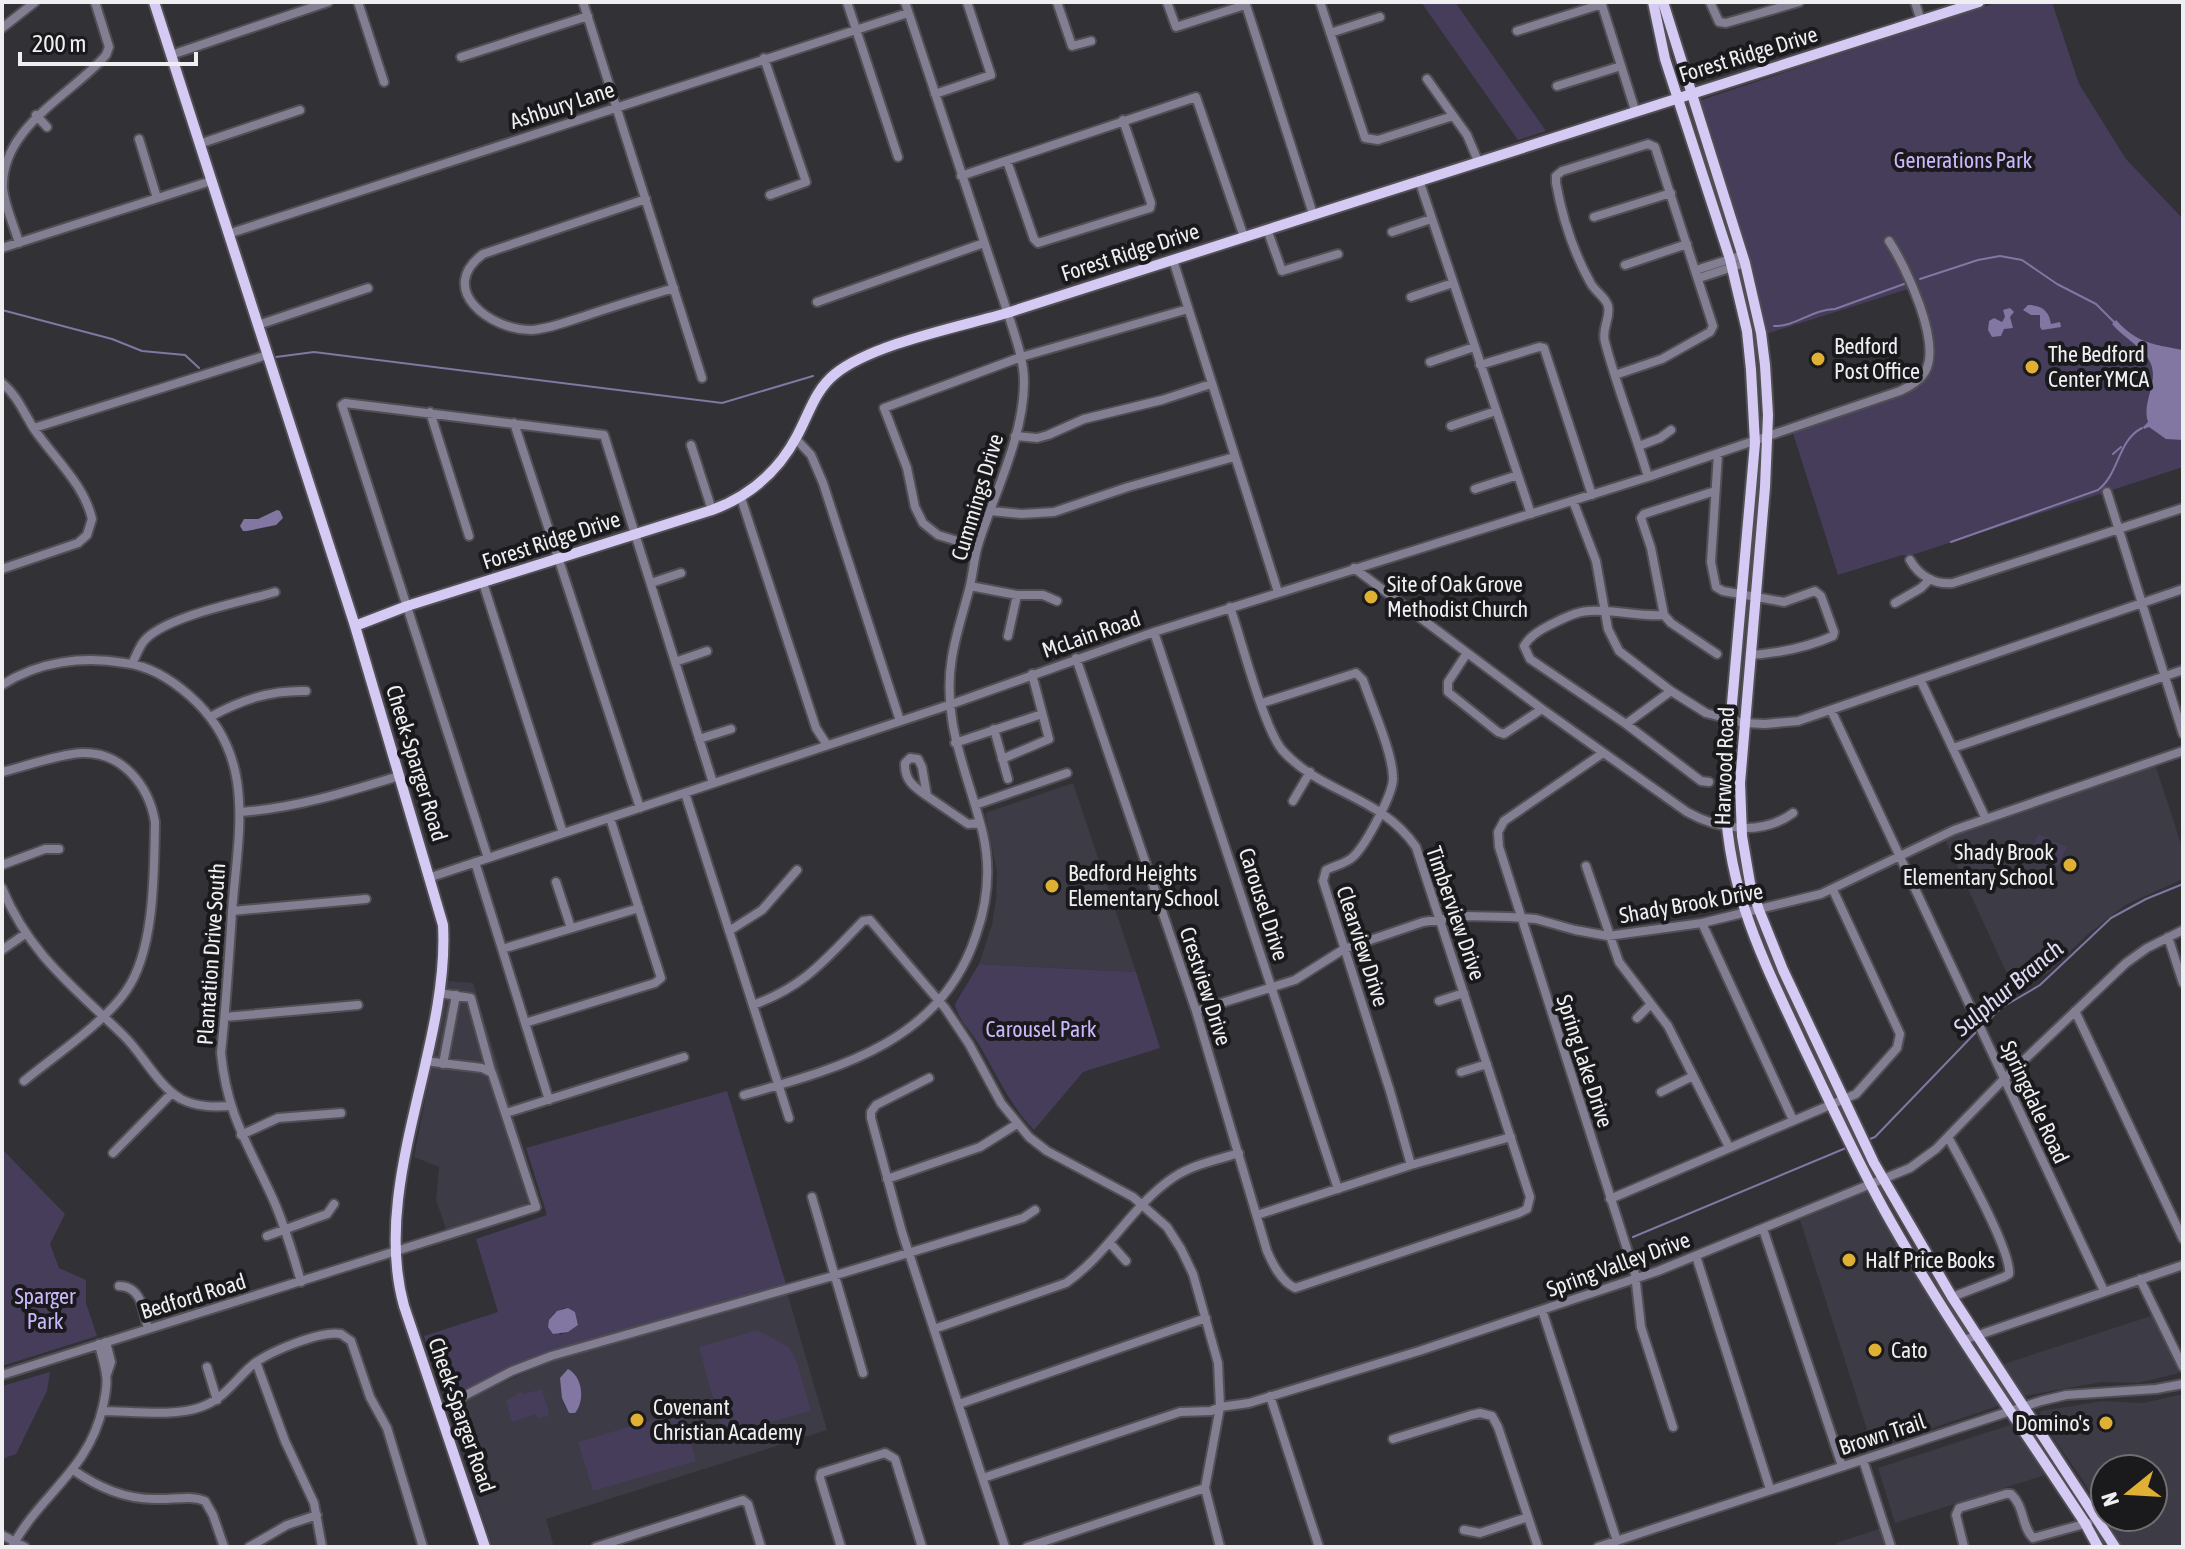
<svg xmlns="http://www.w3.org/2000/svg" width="2185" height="1549" viewBox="0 0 2185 1549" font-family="'Asap Condensed',sans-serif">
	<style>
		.built { fill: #3d3b45; fill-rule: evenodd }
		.green { fill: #453d59; fill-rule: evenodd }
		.water { fill: #8276a2 }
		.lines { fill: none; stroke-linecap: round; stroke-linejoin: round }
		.stream { stroke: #8276a2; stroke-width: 2 }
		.minor-casing { stroke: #504f54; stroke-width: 12 }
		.major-casing { stroke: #504f54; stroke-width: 14 }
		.minor { stroke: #837e92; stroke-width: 8 }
		.major { stroke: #d5caf3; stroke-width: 10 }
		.poi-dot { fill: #dfb034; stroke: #1a191c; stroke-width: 3 }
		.labels { text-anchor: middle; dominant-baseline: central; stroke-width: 8; stroke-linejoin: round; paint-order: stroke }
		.street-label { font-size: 22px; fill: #efeef1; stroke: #1a191c }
		.park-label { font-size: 22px; fill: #cbb8fc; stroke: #1a191c }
		.poi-label { font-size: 22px; fill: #efeef1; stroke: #1a191c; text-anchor: start }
		.water-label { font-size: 24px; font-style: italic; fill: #e0d9f5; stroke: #1a191c }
	</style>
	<rect width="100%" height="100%" fill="#323136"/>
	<path class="built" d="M2154 761 2183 850V879L2125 905 2086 936 2049 972 2016 993 1943 835Z
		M1073 783 1136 972 979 964 992 925 996 899 997 872 985 813Z
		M448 981 473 983 542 1209 450 1240 436 1200 439 1167 414 1157Z
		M1868 1191 1888 1228 1998 1406 1873 1448 1800 1220Z
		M787 1292 827 1430 546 1519 554 1547H493L447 1409 543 1364Z
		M2154 1315 2179 1373 2138 1383 2102 1382 2024 1396 2004 1364Z
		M2183 1394V1547H2121L2084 1482 2039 1417 2041 1411 2103 1401 2143 1403ZM2105 1469H2153V1517H2105Z
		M2013 1424 2045 1475 1895 1523 1878 1468Z
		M1885 1527 1891 1547H1837L1836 1543Z"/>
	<path class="green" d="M1421 2H1455L1546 131 1518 140Z
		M1998 2H2052L2079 84 2126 159 2183 219V467L1909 556 1902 555 1838 575 1791 427 1900 392 1919 379 1930 352 1911 288 1766 334 1698 101Z
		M2038 834 2067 847 2058 866 2030 853Z
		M979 964 1136 972 1160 1048 1083 1072 1034 1130C1010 1105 998 1077 981 1048 973 1033 958 1021 955 1004Z
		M727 1091 786 1284 529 1360 445 1402 424 1336 498 1312 476 1239 547 1215 526 1148ZM564 1308 575 1312 578 1325 560 1335 553 1314Z
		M2 1149 65 1214 50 1244 59 1268 86 1280V1303L97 1336 2 1366Z
		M758 1330 789 1347 797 1362 811 1411 723 1435 699 1347Z
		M50 1372 47 1391 16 1454 2 1459V1386Z
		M542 1389 550 1415 538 1419 536 1414 512 1422 506 1401 521 1392 524 1394Z
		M682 1411 696 1461 593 1491 578 1442Z"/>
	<path class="water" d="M2028 305C2042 305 2049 311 2051 324L2060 322 2061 327 2042 330 2040 327V315H2031L2023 310Z
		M2010 308 2014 312 2010 317 2013 328 2004 329 2001 336 1992 337 1988 330 1989 321 1994 318 2002 322 2005 317 2003 310Z
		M2116 320C2138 344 2153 344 2183 350V440L2166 439 2149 427 2144 429 2143 427 2148 422C2141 400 2161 381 2149 360 2141 346 2123 337 2112 324Z
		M277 510 280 511 283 518 276 525 247 531H243L240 526 244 519H258Z
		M568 1308 575 1312 578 1325 568 1332 553 1334 548 1327 549 1320 557 1311Z
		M568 1369C583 1377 585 1401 575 1413H569L562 1398 560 1378Z"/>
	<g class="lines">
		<path class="stream" d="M1920 279 1978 260 2000 256 2022 260 2057 284 2096 304 2114 322
			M2 310 112 339 142 351 185 355 199 368
			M1774 326C1795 327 1813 309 1835 309L1904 284
			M276 357 314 352 722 403 813 376
			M2113 454 2121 447
			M1951 542 2098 490C2120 473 2117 441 2142 428
			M1984 1025 2001 1008 2040 985 2111 918 2146 899 2183 884
			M1870 1139 1875 1137 1979 1029
			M1633 1237 1846 1148"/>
		<g class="minor-casing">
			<path id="minor" d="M358 2 384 82
				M583 2 702 378
				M847 2 898 157
				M1057 2 1072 46 1091 41
				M1167 2 1176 27 1245 5
				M1245 2 1313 214
				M1320 2 1365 138 1378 140 1453 116
				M1601 2 1635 110
				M1710 2 1719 22 1726 23 1799 2
				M1915 2 1921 21
				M2 28 35 2
				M1517 31 1602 4
				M1330 33 1380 17
				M171 55 328 2
				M461 57 588 16
				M764 58 806 182 770 195
				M1427 79 1467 135 1478 161
				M1557 86 1621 66
				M935 94 991 75 967 2
				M36 115 47 127
				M139 139 157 198
				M199 144 300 110
				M1007 161 1034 239 1038 243 1150 208 1151 203 1123 120
				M961 176 1196 97 1244 237
				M1419 180 1531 514
				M646 199 483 254C436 289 490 330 531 330 549 329 568 321 585 316 614 306 644 297 674 288
				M1594 217 1671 193
				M1267 229 1282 271 1338 254
				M1392 232 1431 219
				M228 234 908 13
				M19 243C14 225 5 207 3 189 0 127 73 94 106 55L109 47 95 2
				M2 248 211 181
				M1173 260 1278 592
				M1625 265 1687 244
				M1696 270 1743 255
				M1699 278 1745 263
				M1411 297 1453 283
				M817 302 984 243
				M258 325 368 288
				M1430 362 1474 347
				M1480 365 1539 347 1544 348 1592 495
				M1615 375 1662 359 1710 332 1713 326 1655 147 1648 144 1562 171 1556 176V183C1562 216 1574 253 1590 282 1594 291 1606 297 1608 306 1611 318 1601 329 1605 342 1617 388 1635 432 1648 477
				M2 383C17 395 24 413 34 429 54 458 84 484 92 519L87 535 78 543 2 569
				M430 412 469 536
				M514 423 640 808
				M1451 426 1496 411
				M34 428 267 355
				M1015 436 1037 438 1048 435 1084 419 1162 400 1211 384
				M796 439 811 455 823 483 900 721
				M691 445 712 510
				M1639 446 1660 438 1671 430
				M1718 454 1711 562 1716 587 1723 591 1784 602 1815 591 1821 596 1834 632 1833 636C1806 648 1780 653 1750 655
				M1475 489 1518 475
				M2107 492 2183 734
				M741 498 816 728 827 745
				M1573 501 1596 561 1608 629 1619 651 1671 691 1706 713 1744 723 1765 724 1798 721 2183 589
				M991 511 1022 514 1054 512 1128 487 1234 457
				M977 547 938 535 923 523 915 507 907 468 884 408 1021 357 1188 309
				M1910 560C1919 576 1935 585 1953 583L2183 508
				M1354 568 1542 709 1687 812C1719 830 1762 836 1793 813
				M483 583 563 833
				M651 583 681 573
				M970 586 1017 595H1043L1057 601
				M1895 603 1921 588 1930 579
				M1664 615 1651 548 1641 518 1644 514 1715 491
				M1154 632 1338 1189
				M1008 636 1017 595
				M1467 653 1448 682V692L1498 732 1504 734 1542 709
				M1076 658 1196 1011 1267 1251C1273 1265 1281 1281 1295 1288L1519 1213 1527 1209 1530 1197 1416 847C1380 795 1322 794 1283 751 1264 730 1241 638 1230 607
				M675 662 707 651
				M132 664C136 656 139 647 144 641 165 616 243 602 275 592
				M1920 679 1986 819
				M2 685C39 661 83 656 125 663 150 666 172 680 190 696 258 756 238 832 232 912 229 959 226 1006 221 1053 227 1115 248 1144 273 1199 285 1226 293 1254 301 1282
				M1262 703 1356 673 1363 680C1372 707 1392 751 1393 777 1394 793 1366 844 1354 856 1346 864 1336 865 1326 870L1323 881 1390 1091 1411 1165
				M1831 710 2104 1291
				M210 717C241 700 270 690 306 691
				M1626 724 1671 691
				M994 729 1008 779
				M699 739 731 729
				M955 743 1042 714
				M1953 748 2183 670
				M1603 753 1504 821 1498 832 1499 847 1635 1274 1641 1327 1673 1427
				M1002 759 1049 739 1032 674
				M2 772C27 766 55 755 81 753 122 751 149 786 155 822 154 872 155 950 126 991 104 1023 54 1056 24 1081
				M1709 782 1701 781 1626 724 1530 659 1524 646C1529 637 1538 631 1548 626 1560 620 1574 612 1589 611 1614 609 1639 617 1664 615L1671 623 1717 654
				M685 793 789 1118
				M927 796C914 787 904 780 905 763L910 758 918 759 922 767 927 796 968 824 980 823
				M1293 801 1310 772
				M975 805 1067 773
				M241 812C296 808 347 792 399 776
				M488 858 342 405 345 403 604 435 713 783
				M475 862 549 1100
				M2 865 45 849H59
				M1586 866 1619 962 1668 1026 1729 1147
				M431 877 949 705 1154 632 1648 477 1900 391C1909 387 1919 382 1925 372 1942 343 1906 267 1889 241
				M556 882 571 928
				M2 888C29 954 74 987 123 1035 143 1054 157 1085 181 1099 197 1107 213 1107 230 1106
				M232 911 366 899
				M1702 923 1793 1120
				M729 931 762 910 797 870
				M2168 937 2183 983
				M502 949 639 908
				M2 950 25 934
				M439 993 471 998 491 1071
				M1439 1001 1464 993
				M753 1005C805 986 825 960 863 921L870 920 945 1008 969 1044 1001 1103 1029 1137 1047 1151 1133 1197 1167 1227 1181 1249 1193 1274 1218 1363 1220 1407 1205 1488 1220 1547
				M1196 1011 1295 980 1344 949 1423 922 1464 916 1510 917 1536 919 1575 930 1608 936 1702 923 1821 894 1954 830 2183 751
				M2075 1011 2183 1239
				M225 1017 358 1005
				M1637 1018 1651 1004
				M525 1023 655 983 661 978 610 818
				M443 1064 456 995
				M1461 1072 1487 1064
				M929 1078 876 1105 871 1112V1118L902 1232 1005 1547
				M1661 1092 1693 1076
				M744 1095C840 1068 942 1041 976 935 988 901 991 869 983 834 968 772 941 723 952 657 956 633 964 610 970 586 973 573 974 558 978 545 994 494 1024 436 1024 382 1024 362 1017 342 1011 323L905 2
				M506 1113 684 1057
				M241 1135 278 1118 341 1113
				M1948 1137C1961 1161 2012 1251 2009 1274L2004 1277 1952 1297
				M113 1153 172 1093
				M887 1179 980 1147 1017 1124
				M812 1197 863 1373
				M1610 1199 1856 1094 1897 1048 1900 1034 1833 890
				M1257 1215 1411 1165 1511 1137
				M1763 1229 1842 1466
				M267 1236 327 1214 334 1204
				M1110 1243 1126 1261
				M1696 1256 1770 1489
				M2140 1279 2183 1367
				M119 1286C142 1286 143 1311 148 1329
				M1542 1310 1617 1541
				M934 1329 1066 1283C1108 1254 1132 1205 1174 1177 1194 1164 1217 1160 1239 1153
				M1964 1340 2183 1265
				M106 1342 111 1362 107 1374
				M256 1362 285 1441 314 1503 322 1547
				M207 1367 217 1400
				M2 1375 536 1207 492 1073 482 1068 425 1061
				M1270 1396 1319 1547
				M959 1404 1206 1318
				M439 1409 512 1371 551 1356 833 1276 1023 1218 1035 1210
				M102 1411C130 1411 175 1417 201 1407 223 1399 233 1383 249 1368 264 1353 321 1330 341 1334L351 1341 370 1397 387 1428 423 1547
				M1393 1439 1471 1415 1480 1413 1492 1416 1498 1427 1538 1547
				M1863 1460 1891 1547
				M73 1470C98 1487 124 1499 155 1499 172 1500 190 1495 205 1501L213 1515 224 1547
				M983 1478 1180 1412 1211 1411 1220 1407 1249 1403 1419 1351 1658 1271 1910 1168 1936 1149 2004 1079 2126 963 2147 948 2183 930
				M1464 1530 1480 1533 1528 1517
				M2 1535 25 1547
				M12 1547C40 1494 89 1471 103 1406 105 1396 108 1385 106 1375 105 1365 101 1354 99 1344
				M249 1547 287 1525 317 1515
				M596 1547 743 1500 748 1504 761 1547
				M841 1547 820 1478 821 1473 885 1453 895 1459 922 1547
				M1027 1547 1205 1488
				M1598 1547 2041 1401 2066 1395 2156 1389 2183 1384
				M1964 1547 1956 1515 1959 1508 2006 1494H2011C2025 1507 2021 1526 2033 1538L2088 1523"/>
		</g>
		<g class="major-casing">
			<path id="major" d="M154 2 355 626 443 925C450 1047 370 1185 404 1306L485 1547
				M1653 2 1665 59 1730 259 1747 331 1751 370 1755 443 1725 783C1724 886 1762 957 1804 1048 1832 1106 1859 1166 1891 1222 1950 1326 2020 1424 2085 1523L2098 1547
				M1663 2 1745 263 1761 333 1765 365 1768 415 1765 487 1740 783 1742 836 1750 883 1759 910 1783 970 1874 1163 1952 1297 2115 1547
				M355 626 407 606 712 510C750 496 778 472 797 436 809 414 815 390 835 374 872 344 959 327 1007 313L1979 2"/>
		</g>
		<use href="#minor" class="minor"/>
		<use href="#major" class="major"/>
	</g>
	<g class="poi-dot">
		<circle cx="1818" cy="359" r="8"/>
		<circle cx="2032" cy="367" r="8"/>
		<circle cx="1371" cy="597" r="8"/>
		<circle cx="2070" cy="865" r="8"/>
		<circle cx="1052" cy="886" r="8"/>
		<circle cx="1849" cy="1260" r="8"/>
		<circle cx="1875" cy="1350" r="8"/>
		<circle cx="637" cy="1420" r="8"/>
		<circle cx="2106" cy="1423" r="8"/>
	</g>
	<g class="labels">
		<g class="street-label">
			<text transform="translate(1748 54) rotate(-17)">Forest Ridge Drive</text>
			<text transform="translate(562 105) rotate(-18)">Ashbury Lane</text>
			<text transform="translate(1130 252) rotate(-18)">Forest Ridge Drive</text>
			<text transform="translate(977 497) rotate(-73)">Cummings Drive</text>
			<text transform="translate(551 540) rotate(-18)">Forest Ridge Drive</text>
			<text transform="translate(1091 634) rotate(-19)">McLain Road</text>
			<text transform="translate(417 763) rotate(73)">Cheek-Sparger Road</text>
			<text transform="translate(1724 766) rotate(-88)">Harwood Road</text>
			<text transform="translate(1691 903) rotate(-10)">Shady Brook Drive</text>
			<text transform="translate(1264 904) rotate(72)">Carousel Drive</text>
			<text transform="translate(1456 913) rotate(71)">Timberview Drive</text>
			<text transform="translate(1363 946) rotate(72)">Clearview Drive</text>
			<text transform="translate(211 954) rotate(-86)">Plantation Drive South</text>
			<text transform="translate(1206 986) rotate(72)">Crestview Drive</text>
			<text transform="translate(1585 1061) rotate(72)">Spring Lake Drive</text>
			<text transform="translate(2035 1102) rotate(65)">Springdale Road</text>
			<text transform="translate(1618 1264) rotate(-20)">Spring Valley Drive</text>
			<text transform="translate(193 1296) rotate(-17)">Bedford Road</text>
			<text transform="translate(462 1415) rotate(71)">Cheek-Sparger Road</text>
			<text transform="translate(1882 1434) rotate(-18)">Brown Trail</text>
		</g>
		<g class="park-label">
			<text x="1963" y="160">Generations Park</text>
			<text x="1041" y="1029">Carousel Park</text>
			<text x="45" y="1296">Sparger<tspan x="45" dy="25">Park</tspan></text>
		</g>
		<g class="poi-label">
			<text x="1834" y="346">Bedford<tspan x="1834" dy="25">Post Office</tspan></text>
			<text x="2048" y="354">The Bedford<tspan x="2048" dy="25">Center YMCA</tspan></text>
			<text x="1387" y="584">Site of Oak Grove<tspan x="1387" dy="25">Methodist Church</tspan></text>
			<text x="2054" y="852" text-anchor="end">Shady Brook<tspan x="2054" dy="25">Elementary School</tspan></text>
			<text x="1068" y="873">Bedford Heights<tspan x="1068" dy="25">Elementary School</tspan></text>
			<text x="1865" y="1260">Half Price Books</text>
			<text x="1891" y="1350">Cato</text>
			<text x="653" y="1407">Covenant<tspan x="653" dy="25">Christian Academy</tspan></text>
			<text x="2090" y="1423" text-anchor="end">Domino's</text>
		</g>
		<g class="water-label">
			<text transform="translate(2008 988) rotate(-40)">Sulphur Branch</text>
		</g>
	</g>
	<rect width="2185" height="1549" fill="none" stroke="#efeef1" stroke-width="8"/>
	<g transform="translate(2129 1493) rotate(252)"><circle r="38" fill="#1a191c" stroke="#6f6e71" stroke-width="2"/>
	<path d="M0-6L14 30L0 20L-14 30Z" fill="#dfb034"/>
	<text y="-12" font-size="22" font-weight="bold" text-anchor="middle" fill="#efeef1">N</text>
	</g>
	<path d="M20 52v12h176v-12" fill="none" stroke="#efeef1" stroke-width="4"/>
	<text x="32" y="52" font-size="24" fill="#efeef1" stroke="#1a191c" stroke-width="6" paint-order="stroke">200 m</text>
</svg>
